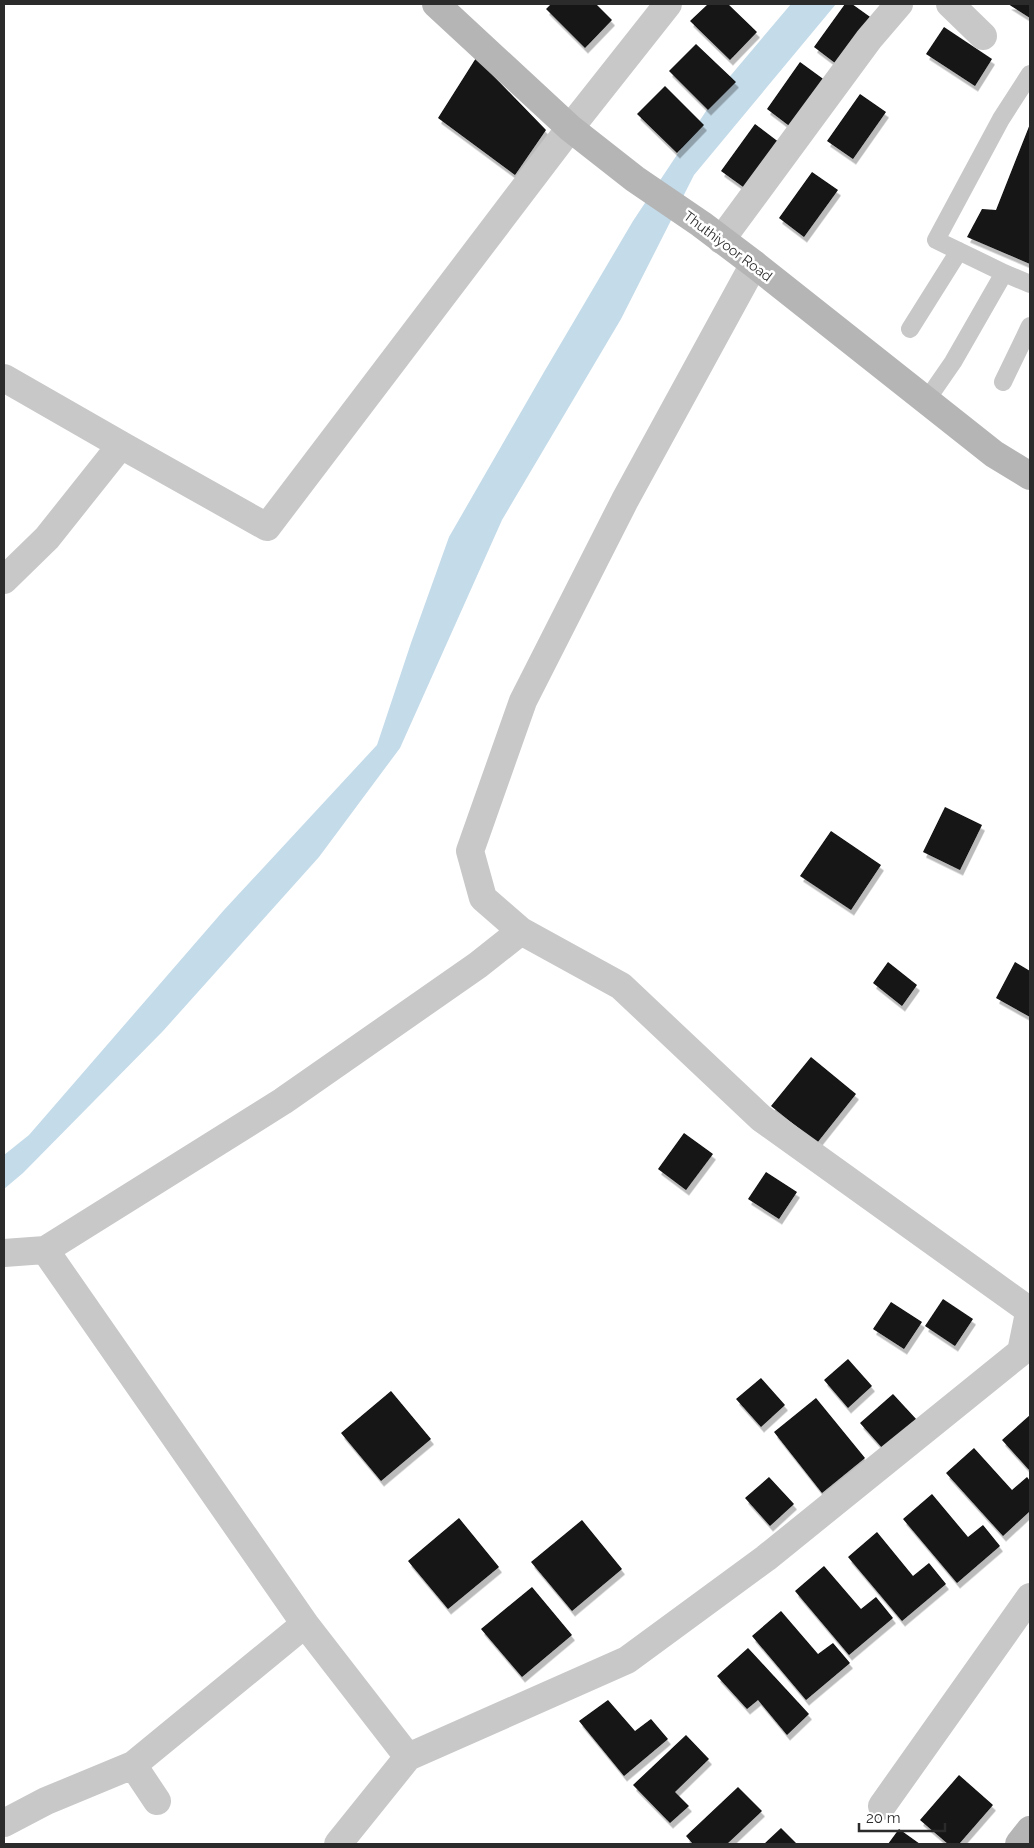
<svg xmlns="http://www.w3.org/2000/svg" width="1034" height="1848" viewBox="0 0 1034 1848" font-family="Raleway,sans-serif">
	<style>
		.water { fill: #c4dbe9 }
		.building { fill: #121212; filter: url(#shadow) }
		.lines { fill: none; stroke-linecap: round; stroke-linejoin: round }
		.service { stroke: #c8c8c8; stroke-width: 18 }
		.minor { stroke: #c8c8c8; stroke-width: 28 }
		.secondary { stroke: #b5b5b5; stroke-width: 28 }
		.labels { text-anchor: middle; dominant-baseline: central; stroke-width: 5; stroke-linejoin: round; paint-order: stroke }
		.street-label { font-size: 14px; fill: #2b2b2b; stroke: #fff }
	</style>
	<defs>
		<filter id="shadow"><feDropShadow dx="3" dy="5.5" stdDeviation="0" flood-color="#0004"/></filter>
	</defs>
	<rect width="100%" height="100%" fill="#fff"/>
	<path class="water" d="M791 4H836L694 175 621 319 502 520 400 748 319 857 163 1031 23 1173 4 1189V1155L29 1135 224 910 377 745 411 643 449 537 544 372 633 221 726 81Z"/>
	<path class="building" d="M551 4H596L612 20 585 48 546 9Z
		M708 4H728L757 32 730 60 690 21Z
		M845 4H852L873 19 839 66 814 47Z
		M1008 4H1030V18Z
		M944 27 992 59 975 86 926 54Z
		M696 44 736 82 708 110 669 71Z
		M476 58 546 130 515 175 438 118Z
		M800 62 826 81 792 128 767 109Z
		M665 86 704 125 677 153 637 114Z
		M860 94 886 112 853 159 827 141Z
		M755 124 780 143 746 189 721 171Z
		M1030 124V264L967 237 982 209 996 210Z
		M812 172 838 190 804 237 779 218Z
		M945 807 982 825 960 870 923 852Z
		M831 831 881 865 851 910 800 876Z
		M888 962 917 985 902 1006 873 983Z
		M1015 962 1030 971V1017L996 998Z
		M811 1057 856 1094 817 1143 771 1106Z
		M684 1133 713 1154 686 1190 658 1169Z
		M766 1172 797 1192 779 1219 748 1199Z
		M943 1299 973 1319 955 1346 925 1326Z
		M891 1302 922 1322 904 1349 873 1329Z
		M848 1359 872 1386 848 1408 824 1380Z
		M761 1378 785 1405 761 1427 736 1399Z
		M391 1391 431 1439 381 1481 341 1433Z
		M893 1394 917 1420 884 1450 860 1423Z
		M816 1398 865 1458 822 1493 774 1432Z
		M1030 1415V1471L1002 1440Z
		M974 1448 1012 1490 1027 1477 1030 1481V1511L1003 1536 946 1473Z
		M769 1477 794 1504 770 1526 745 1498Z
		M932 1494 968 1537 983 1525 1000 1546 957 1583 903 1519Z
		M459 1518 499 1567 448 1609 408 1561Z
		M582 1520 622 1569 572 1611 531 1562Z
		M877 1532 913 1576 929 1563 946 1584 902 1621 848 1557Z
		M824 1566 861 1609 876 1597 893 1618 849 1655 795 1591Z
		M532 1587 572 1635 522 1677 481 1629Z
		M781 1611 818 1654 833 1643 850 1663 806 1700 752 1636Z
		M748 1648 809 1714 787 1735 758 1700 747 1709 717 1676Z
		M608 1700 635 1731 651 1719 668 1739 624 1776 579 1721Z
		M686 1735 709 1759 675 1792 689 1806 670 1823 633 1785Z
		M959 1775 993 1805 959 1844H948L920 1820Z
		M738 1787 762 1811 727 1844H693L686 1836Z
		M781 1828 797 1844H764Z
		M899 1829 920 1844H888Z"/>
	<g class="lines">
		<path class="service" d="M1030 74 1001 119 936 240 1004 273 1030 284
			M910 329 959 251
			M1003 382 1030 326
			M926 401 953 362 1004 273"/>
		<path class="minor" d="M950 4 983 36
			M721 240 869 39 899 4
			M4 378 121 445
			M4 580 47 538 121 445 267 527 570 128 668 4
			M521 931 621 986 761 1118 1030 1311
			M45 1250 305 1624
			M4 1253 45 1250 283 1101 478 965 521 931 483 898 470 851 523 701 625 500 754 264
			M157 1801 133 1765 305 1624 408 1757 627 1660 766 1558 1021 1352 1030 1308
			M882 1806 1030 1597
			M4 1823 46 1801 133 1765
			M338 1844 408 1757"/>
		<path class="secondary" d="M436 4 570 128 635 179 701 224 754 264 994 454 1030 476
			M1019 1844 1030 1830"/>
	</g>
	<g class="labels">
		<g class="street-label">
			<text transform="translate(728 246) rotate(37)">Thuthiyoor Road</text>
		</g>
	</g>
	<rect width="1034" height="1848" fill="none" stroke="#2b2b2b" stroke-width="10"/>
	<path d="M859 1823v8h86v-8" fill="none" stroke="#2b2b2b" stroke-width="2.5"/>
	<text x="866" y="1823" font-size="15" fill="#2b2b2b" stroke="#ffffff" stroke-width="4" paint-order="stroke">20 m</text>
</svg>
